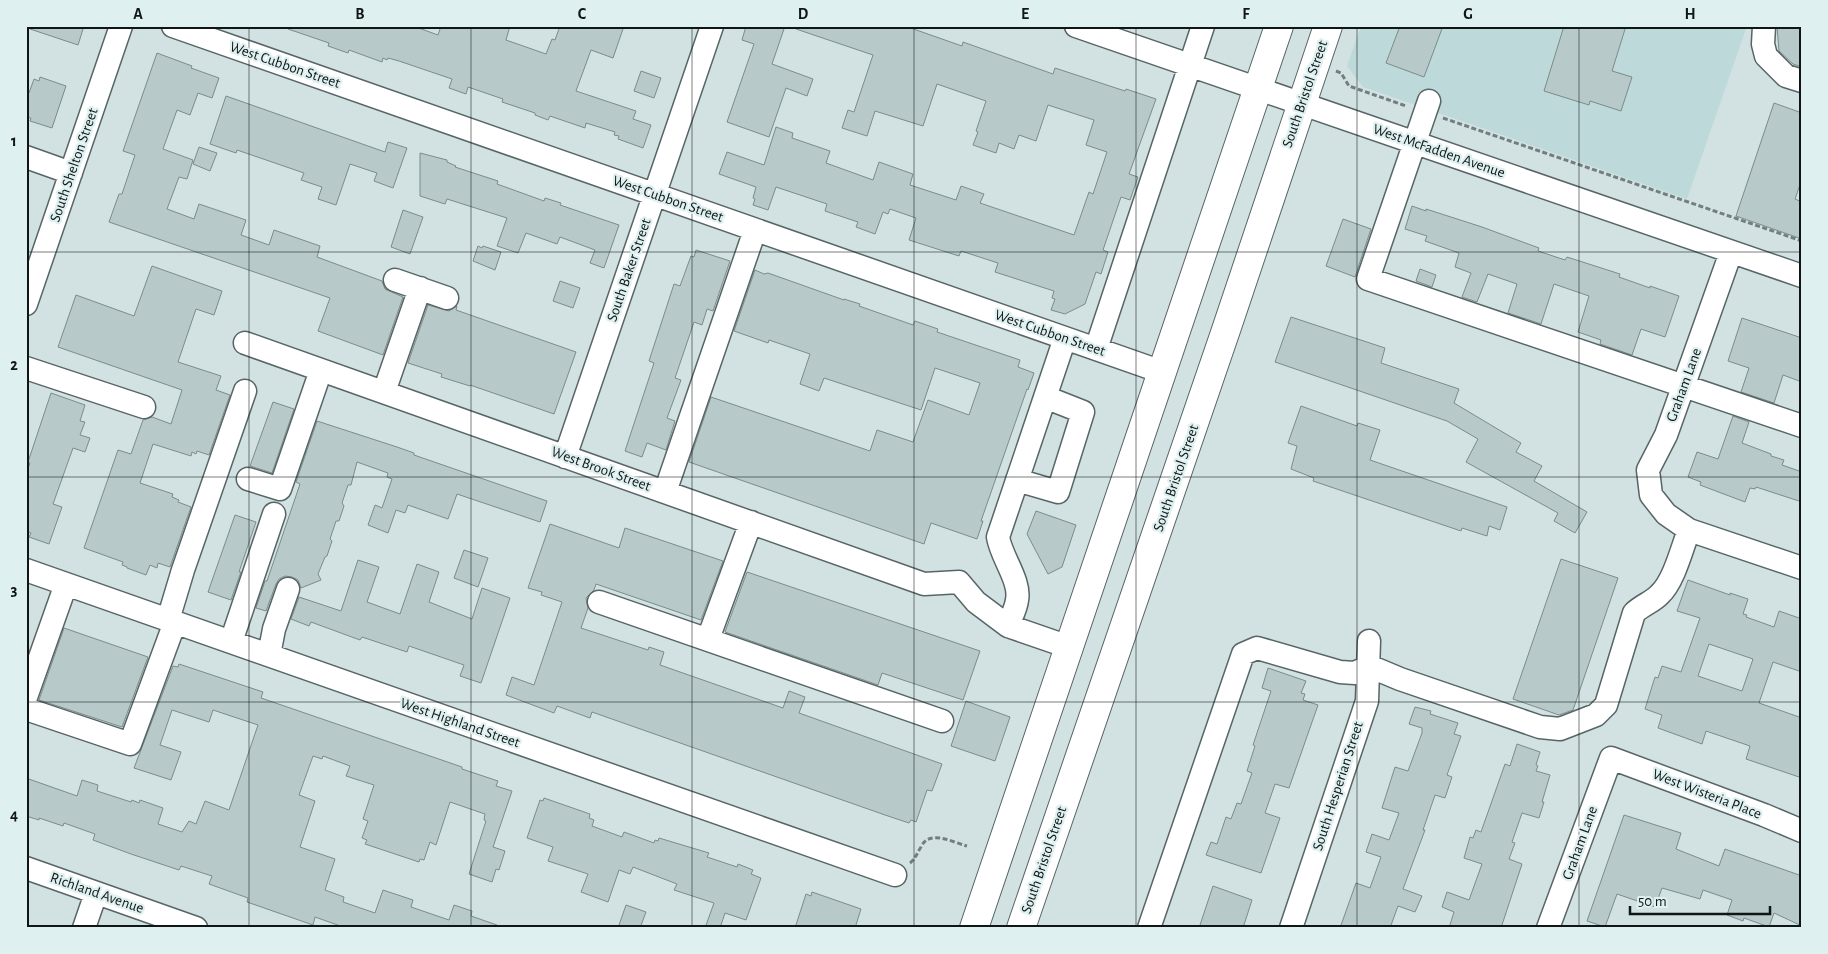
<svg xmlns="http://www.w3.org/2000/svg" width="1828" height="954" viewBox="0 0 1828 954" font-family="'Alegreya Sans',sans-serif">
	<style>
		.built { fill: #bed9d9 }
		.building { fill: #b8c9c9; stroke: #7c8b8c; fill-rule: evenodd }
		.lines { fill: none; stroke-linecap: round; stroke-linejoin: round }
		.minor-casing { stroke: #576566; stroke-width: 25 }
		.major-casing { stroke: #576566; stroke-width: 30 }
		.path { stroke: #737e7e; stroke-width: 3; stroke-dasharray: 5 2.5; stroke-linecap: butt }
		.minor { stroke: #fff; stroke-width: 22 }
		.major { stroke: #fff; stroke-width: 28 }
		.grid { fill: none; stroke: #101616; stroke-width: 1; stroke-opacity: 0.55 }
		.labels { text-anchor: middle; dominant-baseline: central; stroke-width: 4.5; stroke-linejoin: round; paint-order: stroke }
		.street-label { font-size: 15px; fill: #101616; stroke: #dff0f0 }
		.neatline { fill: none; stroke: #101616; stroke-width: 2 }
		.grid-label { font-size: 16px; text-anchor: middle; font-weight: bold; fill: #101616 }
	</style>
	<rect width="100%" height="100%" fill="#d2e2e3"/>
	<path class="built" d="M1361 26H1747L1687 199 1363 87 1347 66Z"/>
	<path class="building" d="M31 26H84L78 45 30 29Z
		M289 26H413L438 35 441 26H510L506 40 546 54 552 39 555 40 560 26H624L613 58 591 50 576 91 636 111 633 119 651 125 643 148 618 139 619 136 614 135 615 132 586 123 585 128 550 116 548 120 535 115V113L502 102 503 99 468 87 466 94 449 88 452 79 399 61 388 58 387 60 383 58 382 62 349 50 348 53 328 46 329 43 288 29Z
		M746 26H785L772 64 813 79 807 96 786 88 769 137 727 122 754 44 742 40Z
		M797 26H905L962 46 963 42 1053 74 1055 68 1125 91 1126 89 1156 99 1129 174 1138 177 1130 200 1121 197 1103 250 1108 252 1101 274 1096 272 1085 304 1065 314 1051 310 1055 299 1052 298 1054 291 995 272 998 263 961 251 959 256 909 240 916 218 890 209 888 214 883 212 875 234 856 227 858 222 825 211 827 204 776 187 768 210 753 205 755 199 753 198 756 187 719 174 727 152 764 165 776 127 793 133 792 138 830 151 826 163 873 180 879 162 913 174 910 185 956 200 961 186 984 194 980 203 1074 235 1089 192 1093 194 1107 152 1086 145 1094 120 1048 105 1036 141 1019 135 1014 149 999 143 996 153 973 145 978 132 976 131 986 101 937 84 923 126 875 111 867 136 842 128 848 110 854 112 873 55 796 29Z
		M1400 26H1443L1424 77 1386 63Z
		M1564 26H1626L1612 71 1632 77 1621 111 1590 101 1589 105 1544 91Z
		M1777 26H1802V67L1793 64 1779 51Z
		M157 53 192 66 191 68 219 78 212 98 198 93 190 115 177 110 163 149 193 160 187 179 179 177 167 209 194 219 199 204 246 220 241 235 269 245 274 230 320 246 317 257 382 281 385 289 403 297 383 355 318 331 330 298 109 222 119 194H122L135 155 123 151Z
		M641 71 661 78 654 98 634 91Z
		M40 77 66 86 52 128 30 121 31 118 26 117V92L29 93 34 79 39 81Z
		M226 96 385 152 388 142 407 148 393 188 374 181 377 173 350 164 336 205 318 199 322 187 301 180 304 173 237 150 236 153 210 144Z
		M1774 103 1802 113V179L1795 199 1802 202V239L1736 216Z
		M199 147 217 153 210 171 193 164Z
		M420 153 447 160V162L456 166 455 167 498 181 497 184 544 201 545 198 561 203 560 205 619 225 604 268 590 263 595 250 560 237 557 244 526 233 518 253 497 246 507 218 447 199 445 204 420 196Z
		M1412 206 1426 211V209L1482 227 1539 248 1538 251 1565 260 1567 257 1620 274 1619 277 1650 288V286L1679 296 1665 337 1641 329 1632 355 1600 344 1601 340 1578 332 1589 296 1554 284 1541 324 1508 313 1517 284 1488 274 1477 302 1462 297 1471 273 1455 267 1459 253 1425 241 1427 236 1405 229Z
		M403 210 423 217 410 254 391 247Z
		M1343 219 1371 229 1355 277 1326 266Z
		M478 246 482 248 483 246 501 252 495 270 473 261Z
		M696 250 730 261 713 311 707 309 702 325 694 322 675 378 681 380 667 418 675 421 666 450 647 443 642 457 625 451 654 363 649 361 674 284 680 286 691 256 694 257Z
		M152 266 222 291 214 315 196 309 178 362 221 376 216 390 230 395 209 455 197 451 196 454 192 452 191 456 153 444 140 483 173 494 172 497 179 500 178 502 191 507 170 567 158 563 157 568 150 565 146 575 127 568V567L122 565 123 562 84 548 118 450 131 454 143 420 152 417 171 424 182 390 58 347 76 295 134 316Z
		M1420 269 1436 275 1432 287 1416 281Z
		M755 270 764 274 768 273 844 300V299L860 304 859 306 913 325 915 321 938 329 937 332 1020 360 1018 367 1034 373 1028 390 1027 389 981 521H983L977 539 931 523 924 544 689 462 711 397 870 451 877 430 913 442 928 400 969 415 980 383 935 368 921 410 824 378 819 391 800 384 810 354 769 340 768 343 734 331Z
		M560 281 580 288 573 308 553 301Z
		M428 305 449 311 457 306 456 310 576 352 554 414 470 385V386L441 377 442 374 408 363Z
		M1291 317 1385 348 1381 363 1459 389 1454 403 1521 443 1516 452 1542 466 1534 481 1587 512 1575 533 1554 521 1558 513 1466 462 1478 439 1447 421 1275 362Z
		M1742 318 1802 338V382L1783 375 1774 403 1741 392 1749 368 1728 361Z
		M51 393 85 405 80 421 85 422 80 435 90 438 85 452 73 448 53 504 62 507 49 544 29 537 31 533 26 531V474L30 463 28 462Z
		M273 402 294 409 272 473 250 466Z
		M1301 406 1357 426 1358 423 1380 430 1370 460 1507 507 1500 530 1489 526 1487 536 1462 528 1461 531 1313 481 1314 478 1291 469 1297 446 1288 443Z
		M1733 416 1749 422 1742 443 1771 454V456L1784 460 1782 465 1802 472V502L1756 487 1755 489 1750 488 1745 502 1700 485 1701 482 1688 477 1697 452 1718 459Z
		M317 421 397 447 414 453V455L547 501 540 522 457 494 448 519 408 505 405 513 396 510 388 533 368 525 375 505 382 508 392 479 387 477 388 473 357 462 351 485H348L342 503 344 506 339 521H336L330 539 332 541 327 556 325 557 318 574 321 580 301 588 298 580 292 577 285 576 279 579 276 584 266 611 256 608 265 581H267L300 484 296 482Z
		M1036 511 1076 525 1062 567 1048 574 1027 534Z
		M235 515 256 522 239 572H241L231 600 208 592Z
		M550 524 619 548 625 528 723 561 701 620 596 584 594 590 586 598 588 608 581 628 648 650 649 647 664 652 660 665 783 708 789 691 805 697 799 713 942 764 932 791 927 790 916 822 911 820 909 823 885 815 592 712 590 718 557 706 554 713 506 695 512 677 534 685 562 602 541 595 542 592 528 588Z
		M464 550 488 558 478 587 454 578Z
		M1561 559 1618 578 1573 710 1559 715 1513 699Z
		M358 560 379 567 367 602 400 614 417 564 439 572 429 602 472 619 482 588 510 598 481 683 460 676 464 665 409 646 407 652 362 637 360 640 311 622 309 626 291 619 299 597 341 611Z
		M747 572 980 651 963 700 882 673 878 685 725 632Z
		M1688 580 1730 595V593L1748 599 1743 614 1747 615 1746 617 1774 627 1779 611 1802 619V672L1773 662 1759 703 1802 718V778L1746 759 1750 746 1706 731 1702 744 1658 728 1662 715 1645 709 1655 677 1658 678 1662 666 1681 672 1700 618 1677 611ZM1709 644 1753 659 1742 691 1698 676Z
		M64 628 148 657 122 727 39 700Z
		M179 664 263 692 261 698 462 767V769L498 781 496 786 512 791 493 847 505 851 499 870 496 869 492 882 469 874 486 821 484 820 485 814 450 802 436 845 430 842 424 860 420 859 419 862 365 844 367 840 362 838 368 821 363 819 374 785 346 776 350 766 323 756 322 759 313 756 299 795 315 801 300 847 335 859 325 890 344 897 343 902 375 913 383 890 413 900 411 907 449 920 454 905 472 911 471 916 497 925V928H346L315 917 313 925 247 902 248 898 209 884 212 876 181 866 179 870 131 854 93 840 95 834 64 823 63 826 39 818V820L26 816V778L77 796 82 780 98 785 97 791 131 802 132 800 139 803 140 800 163 808 158 824 182 832 189 821 196 824 205 801 229 810 258 725 213 710 209 722 172 710 160 745 181 752 171 780 134 768 173 666 178 667Z
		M1268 668 1306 681 1301 693 1305 694 1303 700 1318 705 1289 788 1275 784 1265 813 1280 818 1261 873 1206 855 1211 842 1217 844 1226 817 1231 819 1237 803 1241 804 1252 773 1247 771 1255 746 1253 745 1271 691 1262 688Z
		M966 701 1010 717 995 761 951 746Z
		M1415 707 1431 711 1430 714 1458 723 1454 734 1461 736 1447 775 1452 777 1445 798 1435 795 1423 830H1425L1403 889 1422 896 1415 912 1398 906 1390 928H1340L1356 883 1370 888 1381 857 1366 852 1372 834 1389 840 1399 813 1382 808 1395 767 1408 771 1422 733V728L1409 724Z
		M1517 744 1540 752 1536 765 1538 766 1536 771 1550 775 1542 802H1544L1539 818 1522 813 1512 842 1515 843 1509 859 1522 864 1501 928H1449L1454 912 1442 907 1447 892 1469 900 1482 864 1464 858 1470 837 1473 838 1476 830 1481 832 1505 764 1510 766Z
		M544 798 590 814 589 818 594 820 592 826 622 837 624 832 654 843 655 840 658 841 659 838 709 853 707 857 737 867 738 864 753 870 751 874 761 878 746 920 725 913 720 928H705L714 903 674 890 677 884 633 867 630 874 619 870 608 902 581 892 588 874 548 861 553 847 527 838 540 800 543 801Z
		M1624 815 1681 833 1676 849 1719 866 1725 849 1802 876V926L1774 913 1769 927 1744 918 1743 921 1727 915 1732 900 1703 890 1700 899 1662 888 1655 907 1617 894 1605 927 1587 921Z
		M1213 886 1252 900 1243 928H1199Z
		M812 892 861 909 855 928H795L806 894 811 896Z
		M626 905 646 912 640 928H628L619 925Z"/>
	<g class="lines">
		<g class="minor-casing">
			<path id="minor" d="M173 26 1162 372
				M1076 26 1802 276
				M1764 26 1763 44 1766 56 1786 76 1802 81
				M1429 101 1368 279 1802 426
				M26 157 71 173
				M1731 252 1666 435 1648 470 1651 495 1666 514 1689 530 1802 568
				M395 280 447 298
				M26 304 121 26
				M1065 338 998 537C1001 557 1021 581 1017 600 1016 609 1011 617 1008 626L1069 647
				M245 343 924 584 959 582 976 602 1008 626
				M1096 349 1203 26
				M26 368 144 407
				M384 392 420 288
				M565 457 712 26
				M248 479 280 489 321 370
				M1017 480 1058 492 1083 412 1045 397
				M665 492 755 230
				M26 570 895 875
				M599 602 942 721
				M168 620 183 570 245 391
				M708 639 751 522
				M231 642 274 514
				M269 655 274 629 288 589
				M26 697 66 584
				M26 709 130 744 175 622
				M26 868 196 928
				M84 928 96 893
				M1149 928 1243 654 1257 648 1340 672 1355 673 1369 666 1400 679 1540 727 1560 729 1596 715 1606 705 1634 613C1642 605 1653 602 1660 594 1674 581 1682 548 1689 530
				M1291 928 1367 701 1369 641
				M1548 928 1611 758 1764 815 1802 831"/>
		</g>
		<g class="major-casing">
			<path id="major" d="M974 928 1279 26
				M1021 928 1227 327 1328 26"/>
		</g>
		<path class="path" d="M1336 71 1341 73 1349 86 1406 106
			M1443 118 1802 241
			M910 863C916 858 917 853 921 847 929 829 952 842 967 846"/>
		<use href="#minor" class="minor"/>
		<use href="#major" class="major"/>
	</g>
	<path class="grid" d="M249 26V928M471 26V928M692 26V928M914 26V928M1136 26V928M1357 26V928M1579 26V928M26 252H1802M26 477H1802M26 702H1802"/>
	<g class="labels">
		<g class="street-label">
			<text transform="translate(285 65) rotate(19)">West Cubbon Street</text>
			<text transform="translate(1305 94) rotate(-71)">South Bristol Street</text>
			<text transform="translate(1439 151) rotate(19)">West McFadden Avenue</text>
			<text transform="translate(74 165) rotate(-71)">South Shelton Street</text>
			<text transform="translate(668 199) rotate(19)">West Cubbon Street</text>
			<text transform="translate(629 270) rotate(-71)">South Baker Street</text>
			<text transform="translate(1050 333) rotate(19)">West Cubbon Street</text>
			<text transform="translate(1684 385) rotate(-70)">Graham Lane</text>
			<text transform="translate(601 469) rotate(20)">West Brook Street</text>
			<text transform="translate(1176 478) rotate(-71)">South Bristol Street</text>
			<text transform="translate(460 723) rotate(19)">West Highland Street</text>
			<text transform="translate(1338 786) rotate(-72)">South Hesperian Street</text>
			<text transform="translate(1707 794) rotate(21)">West Wisteria Place</text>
			<text transform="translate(1580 843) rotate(-70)">Graham Lane</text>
			<text transform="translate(1044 860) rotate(-71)">South Bristol Street</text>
			<text transform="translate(97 893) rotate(19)">Richland Avenue</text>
		</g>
	</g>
	<rect width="1828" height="954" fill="none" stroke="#dff0f0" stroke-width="55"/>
	<path d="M1630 906v8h140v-8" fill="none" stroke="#101616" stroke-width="2.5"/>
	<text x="1638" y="906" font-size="15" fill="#101616" stroke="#dff0f0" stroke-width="4" paint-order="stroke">50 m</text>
	<rect x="28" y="28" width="1772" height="898" class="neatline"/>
	<g class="grid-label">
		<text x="138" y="19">A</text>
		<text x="360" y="19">B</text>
		<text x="582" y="19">C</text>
		<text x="803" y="19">D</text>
		<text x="1025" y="19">E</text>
		<text x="1246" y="19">F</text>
		<text x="1468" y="19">G</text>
		<text x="1690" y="19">H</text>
		<text x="14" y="146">1</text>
		<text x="14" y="370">2</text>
		<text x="14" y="595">3</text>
		<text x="14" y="820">4</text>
	</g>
</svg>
